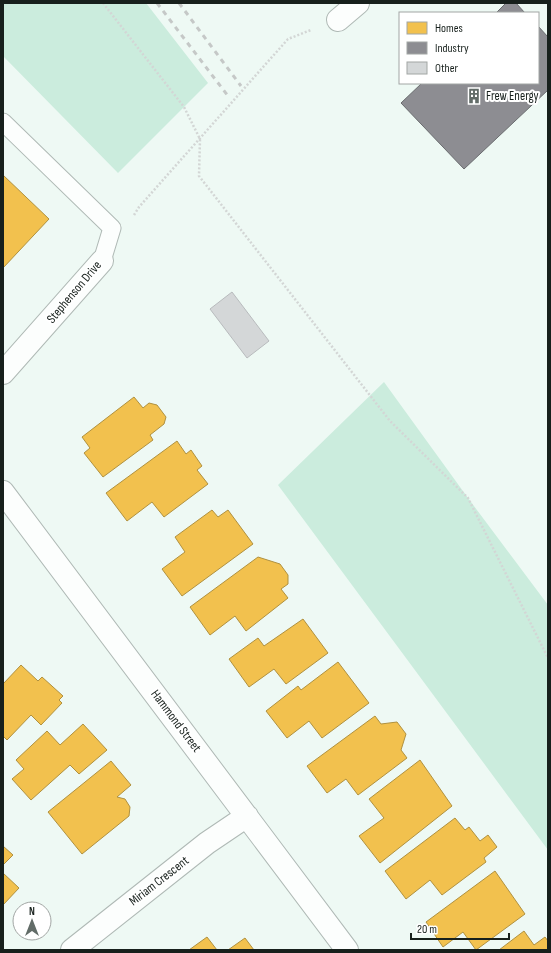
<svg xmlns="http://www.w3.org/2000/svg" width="551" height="953" viewBox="0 0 551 953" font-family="'Sofia Sans Condensed',sans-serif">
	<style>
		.green { fill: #cbecdd }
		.homes { fill: #f2c14e; stroke: #b0913f }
		.industry { fill: #8d8d92; stroke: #6a6c6f }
		.building { fill: #d4d7d8; stroke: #b8bbbd }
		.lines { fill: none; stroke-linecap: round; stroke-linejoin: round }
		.lane-casing { stroke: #afb9b5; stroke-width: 19 }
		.street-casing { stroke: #afb9b5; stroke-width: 24 }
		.path { stroke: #d3d6d5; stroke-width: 2.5; stroke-dasharray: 2 2; stroke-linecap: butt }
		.lane { stroke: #fcfefd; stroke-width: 17 }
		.street { stroke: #fcfefd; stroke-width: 22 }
		.rail { stroke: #c5c8c7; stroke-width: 3; stroke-dasharray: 5 5; stroke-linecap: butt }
		.labels { text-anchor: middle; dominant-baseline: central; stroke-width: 4; stroke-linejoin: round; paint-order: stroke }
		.poi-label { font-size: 13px; fill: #17201c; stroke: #fff; text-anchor: start }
		.street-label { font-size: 13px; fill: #17201c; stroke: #fff }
	</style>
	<rect width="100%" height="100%" fill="#eef9f4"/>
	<path class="green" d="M3 3H146L208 83 118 173 3 56Z
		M384 382 468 498 548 605V850L278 485Z"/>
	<path class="homes" d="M3 175 49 219 3 268Z
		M134 397 143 408 149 403 157 405 166 417 164 424 150 435 153 440 103 477 84 453 90 448 82 437Z
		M177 441 186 454 191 450 202 466 197 470 208 484 164 517 152 502 127 521 106 493Z
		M212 510 218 517 228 510 253 544 182 596 162 569 185 552 175 537Z
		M258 557 280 564 288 575V584L281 589 288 598 246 631 235 616 210 635 190 607Z
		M303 619 328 653 286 684 274 669 249 687 229 659 258 638 264 646Z
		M338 662 369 703 322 738 309 721 287 738 266 711 298 686 301 690Z
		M21 665 38 681 42 677 63 696 59 700 62 703 41 725 31 715 7 740 3 736V684Z
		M375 716 381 724 397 722 406 734 401 750 407 758 358 795 346 779 327 793 307 766Z
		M83 724 107 750 79 774 70 765 31 800 12 779 24 769 16 760 47 731 60 745Z
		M420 760 452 806 380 863 359 836 384 818 369 799Z
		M111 761 131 785 117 797 125 799 130 807 129 816 82 854 48 812Z
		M455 818 465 830 469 827 480 841 488 835 497 847 484 858 486 862 442 895 430 880 406 899 385 871Z
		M3 846 13 855 3 865Z
		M495 871 525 914 476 950 463 932 443 947 426 922Z
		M3 873 19 888 3 905Z
		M524 931 534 945 545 937 548 941V950H499Z
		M207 937 217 950H189Z
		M245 938 254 950H228Z"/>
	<path class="industry" d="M506 3H516L525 13H496Z
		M538 26 548 37V90L464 169 401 103 422 83H538Z"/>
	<path class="building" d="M232 292 269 341 247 358 210 309Z"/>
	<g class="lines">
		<g class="lane-casing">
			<path id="lane" d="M3 122 112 228 102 261"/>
		</g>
		<g class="street-casing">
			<path id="street" d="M338 20 358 3
				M3 373 102 261
				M3 492 347 950
				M72 950 207 843 247 816"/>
		</g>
		<path class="path" d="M103 3 184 107 200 139 199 176 390 421 468 498 548 658
			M134 215 139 207 288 39 311 30"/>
		<use href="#lane" class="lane"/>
		<use href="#street" class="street"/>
		<path class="rail" d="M157 3 228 96
			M179 3 241 86"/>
	</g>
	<defs>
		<g id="building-bare" transform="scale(1.2)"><path d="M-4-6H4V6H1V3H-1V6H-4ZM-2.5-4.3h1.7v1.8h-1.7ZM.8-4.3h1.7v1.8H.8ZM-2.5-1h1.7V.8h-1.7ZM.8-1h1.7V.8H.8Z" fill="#626c68" stroke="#fff" stroke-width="2.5" paint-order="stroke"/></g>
	</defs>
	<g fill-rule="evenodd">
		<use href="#building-bare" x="474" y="96"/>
	</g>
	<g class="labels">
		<g class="poi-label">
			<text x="486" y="96">Frew Energy</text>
		</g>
		<g class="street-label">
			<text transform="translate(74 292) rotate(-50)">Stephenson Drive</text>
			<text transform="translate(176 721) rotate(53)">Hammond Street</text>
			<text transform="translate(159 881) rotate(-38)">Miriam Crescent</text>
		</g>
	</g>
	<rect width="551" height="953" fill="none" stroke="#17201c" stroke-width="8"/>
	<rect x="399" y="12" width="140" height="72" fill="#ffffff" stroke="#a2a6a4"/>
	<rect x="407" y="22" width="20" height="12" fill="#f2c14e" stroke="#a2a6a4"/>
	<text x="435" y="32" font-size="12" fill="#17201c">Homes</text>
	<rect x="407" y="42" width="20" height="12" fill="#8d8d92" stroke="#a2a6a4"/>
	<text x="435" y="52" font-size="12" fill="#17201c">Industry</text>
	<rect x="407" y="62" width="20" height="12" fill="#d4d7d8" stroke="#a2a6a4"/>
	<text x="435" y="72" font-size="12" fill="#17201c">Other</text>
	<g transform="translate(32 921)"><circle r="19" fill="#ffffff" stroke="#a2a6a4"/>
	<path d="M0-3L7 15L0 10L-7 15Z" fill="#626c68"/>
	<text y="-6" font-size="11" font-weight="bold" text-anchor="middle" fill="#17201c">N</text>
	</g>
	<path d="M411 933v6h98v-6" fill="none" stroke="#17201c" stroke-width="2"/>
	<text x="417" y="933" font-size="12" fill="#17201c" stroke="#ffffff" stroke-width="3" paint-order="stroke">20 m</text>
</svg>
